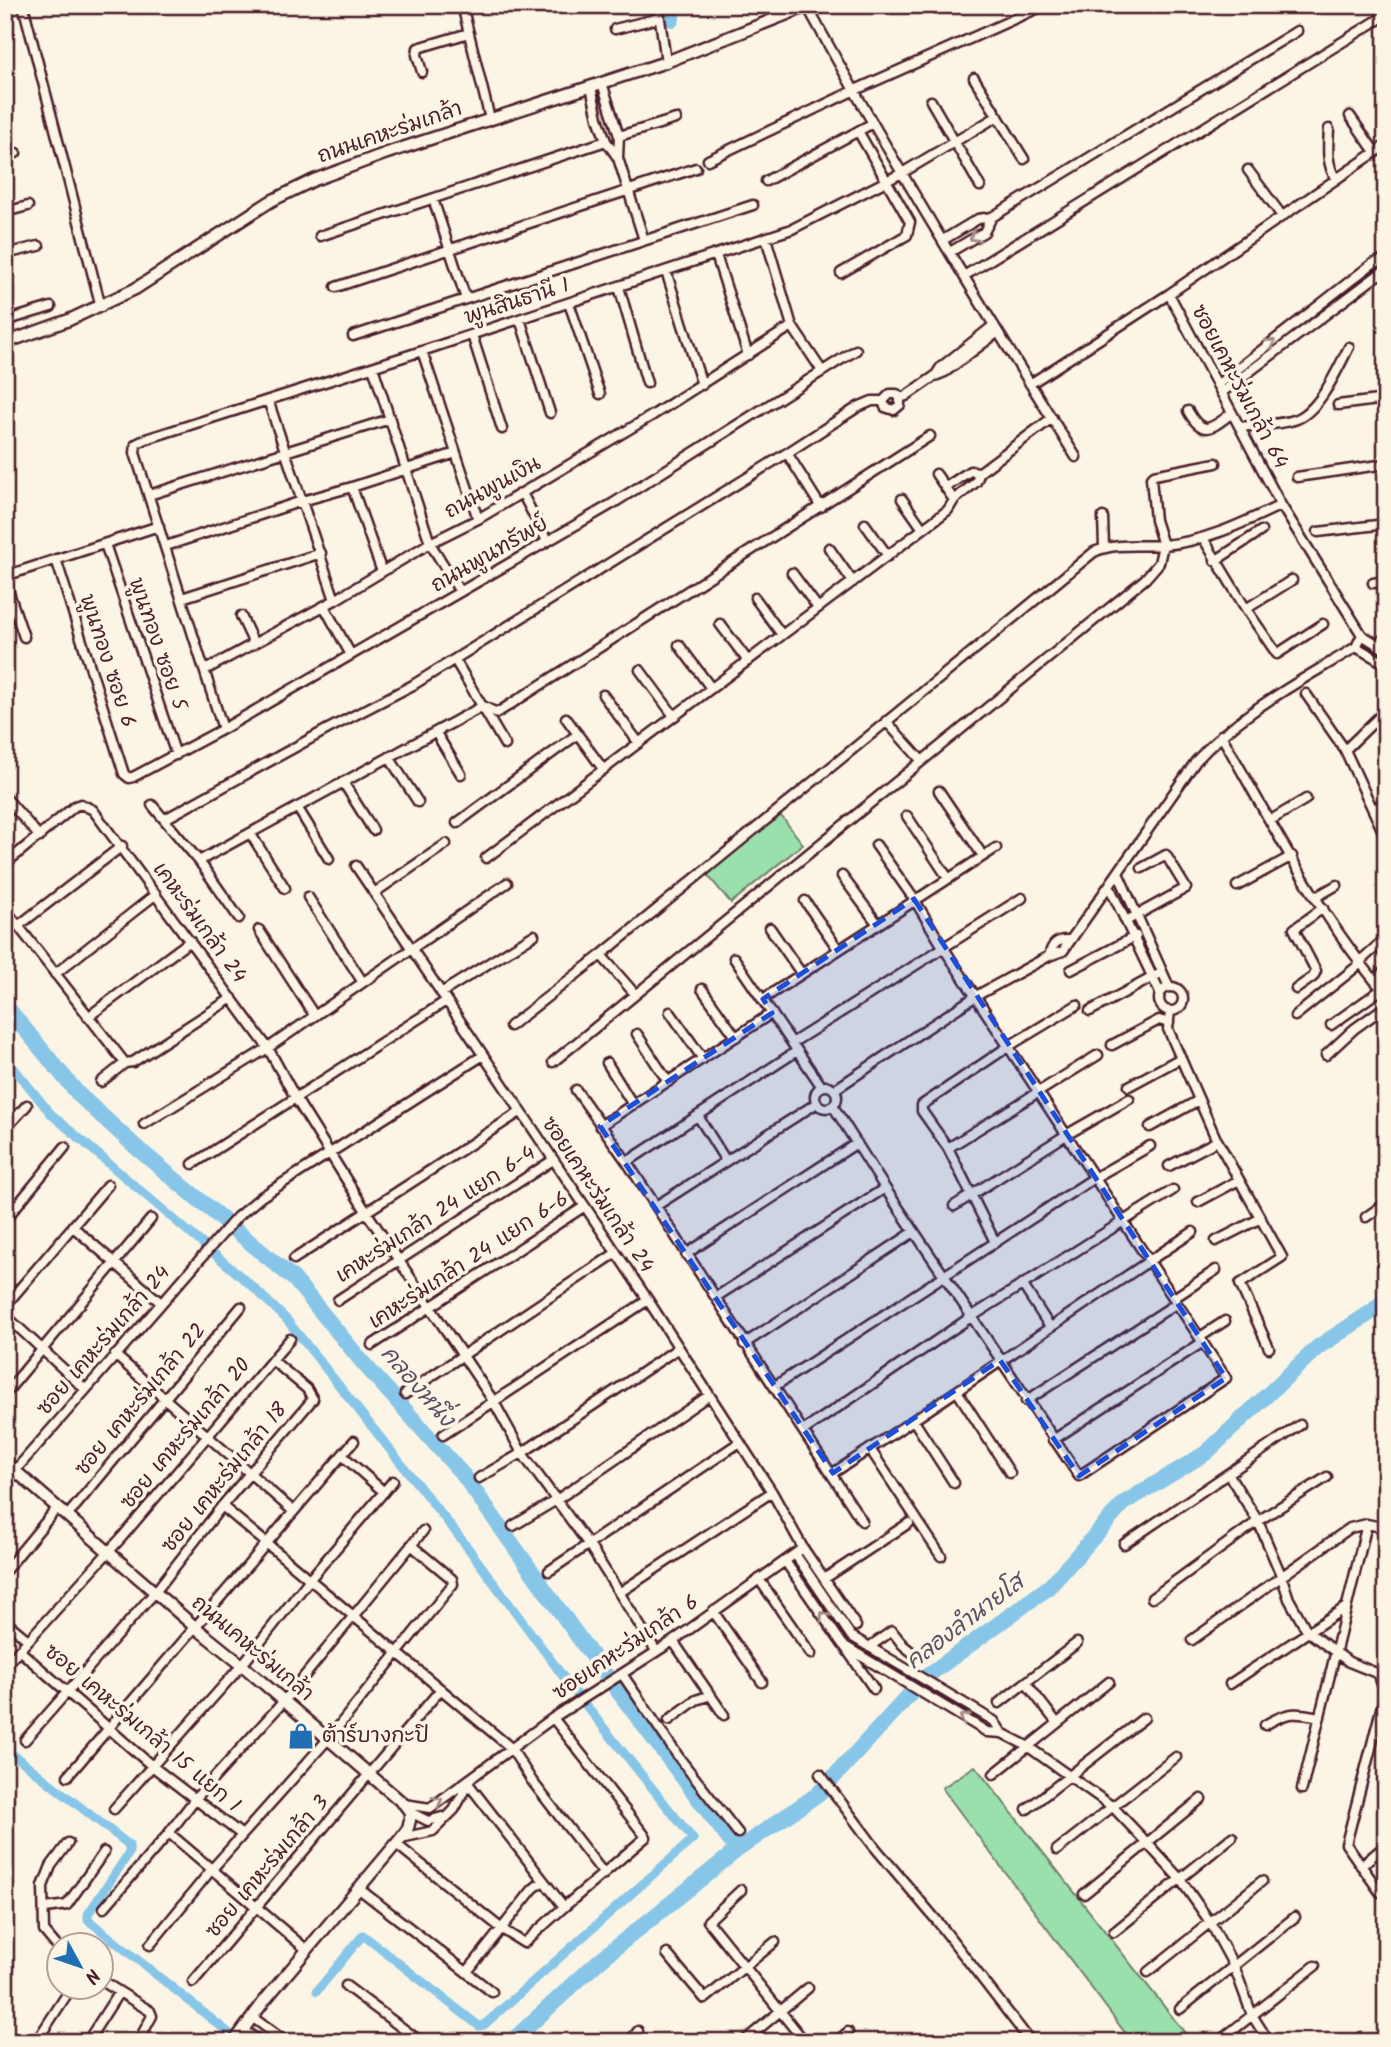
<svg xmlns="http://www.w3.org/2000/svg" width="1391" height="2047" viewBox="0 0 1391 2047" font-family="Kalam,'Playpen Sans Thai',sans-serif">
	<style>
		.green { fill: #9ae0ad; stroke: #72806c; stroke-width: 2 }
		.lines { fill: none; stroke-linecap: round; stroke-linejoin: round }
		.canal { stroke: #87c6e8; stroke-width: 9 }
		.river { stroke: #87c6e8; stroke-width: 16 }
		.minor-casing { stroke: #4a1f2b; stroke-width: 13 }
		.tertiary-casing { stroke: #4a1f2b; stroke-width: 15 }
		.minor { stroke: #fcf5e5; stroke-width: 8 }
		.tertiary { stroke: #fcf5e5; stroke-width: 10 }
		.oneway { stroke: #a38a88 }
		.marked { fill: #1d4ed8; fill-opacity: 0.2; stroke: #1d4ed8; stroke-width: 5; stroke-dasharray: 14 9; stroke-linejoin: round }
		.labels { text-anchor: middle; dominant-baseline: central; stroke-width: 7; stroke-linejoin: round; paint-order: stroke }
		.street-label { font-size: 21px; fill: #4a1f2b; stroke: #fcf5e5 }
		.poi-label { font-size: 21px; fill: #4a1f2b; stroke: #fcf5e5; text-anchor: start }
		.water-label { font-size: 23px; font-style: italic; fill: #5c5164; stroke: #fcf5e5 }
	</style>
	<rect width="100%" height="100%" fill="#fcf5e5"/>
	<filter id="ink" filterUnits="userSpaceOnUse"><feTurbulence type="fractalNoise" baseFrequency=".0143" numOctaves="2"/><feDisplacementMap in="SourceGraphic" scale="14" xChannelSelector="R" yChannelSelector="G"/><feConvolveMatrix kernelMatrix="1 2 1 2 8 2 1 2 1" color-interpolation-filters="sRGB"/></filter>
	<g filter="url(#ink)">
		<path class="green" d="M778 812 803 844 731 903 705 872Z
			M975 1766 1192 2042H1132L942 1788Z"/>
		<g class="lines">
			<path class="canal" d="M5 1057 51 1114 253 1287 287 1320 465 1544 571 1687 693 1839 484 2025 479 2026 363 1935 317 1991
				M5 1748 129 1845V1853L88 1914V1920L229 2033"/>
			<path class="river" d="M672 5V19
				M5 1005 79 1095 137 1148 294 1279 364 1364 464 1476 594 1659 737 1850
				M511 2042 600 1960 737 1850 818 1794 927 1676 1049 1587 1124 1503 1206 1453 1318 1347 1373 1311 1386 1299"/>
			<g class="minor-casing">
				<path id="minor" d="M23 5 101 307
					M462 5 490 119
					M658 5 666 62
					M807 6C891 160 983 309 1076 457
					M615 29 659 18
					M422 72 417 55 418 48 469 33
					M974 78 1024 159
					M602 83 619 136 618 158
					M591 87 598 118 606 141 618 158 644 240
					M931 101 980 186
					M1350 116 1375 152
					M1329 129C1328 147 1326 164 1336 179
					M619 136 676 119
					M5 157 16 153
					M708 160 853 91 1045 5
					M1248 170 1282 216
					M766 181 873 123
					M433 199 466 299
					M5 212 28 206
					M320 236 606 141
					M766 238 792 326 822 371
					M943 240 978 219 992 217 1297 31
					M950 252 984 232 992 217
					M5 254 39 246
					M716 255 748 355
					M666 271 702 385
					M841 273 907 235 910 222 858 131
					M964 276 1386 15
					M336 287 696 168
					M619 287 647 383
					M569 303 600 394
					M520 319 550 413
					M5 321 51 307
					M5 326 9 342
					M472 335 502 429
					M353 336 753 205
					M422 351 478 519
					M373 367 430 543 460 592
					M935 376 941 367 994 325
					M1030 384 1169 294 1386 145
					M1217 385 1372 264 1386 259
					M1221 393 1386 269
					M268 400 335 600
					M883 401 885 407 894 410 900 405V398
					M1338 405 1386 399
					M1188 411C1203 438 1212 428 1232 413
					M1240 427C1257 425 1278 425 1294 420 1319 413 1338 368 1349 347
					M787 453 821 507
					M1297 477 1386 464
					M352 487 382 572
					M946 487 970 471 980 472
					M522 493 547 541
					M149 495 390 419
					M902 499 923 529
					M954 500 976 482 980 472 1052 418
					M1103 517 1104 547
					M865 524 888 556
					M1318 532 1386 524
					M1203 538 1246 609 1277 654 1323 624
					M105 544 176 755
					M166 546 302 501 352 487 456 453
					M829 548 853 582
					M56 559 124 774 129 778 133 777 223 729 612 504 856 350
					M1215 561 1261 531
					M792 573 818 608
					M5 576 159 526
					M5 581 24 637
					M1373 583 1386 581
					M182 598 321 553
					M755 598 782 635
					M324 606 351 655
					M1246 609 1292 580
					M241 616 254 644
					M720 624 748 661
					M1362 635 1386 650
					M1383 639H1386
					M679 645 711 688
					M1356 647 1386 664
					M455 660 505 745
					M205 670 335 600 430 543 478 519 653 415 792 326
					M640 670 674 716
					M1306 694 1345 750 1386 838
					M603 695 639 743
					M566 718 603 769
					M886 721 921 760
					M223 729 135 453 136 444 146 439 422 351 792 229 902 173 998 116
					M436 733 461 774
					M1221 735C1272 823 1319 917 1386 994
					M1345 750 1386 710
					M389 757 418 802
					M343 782 373 830
					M939 791 983 856
					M5 797 40 837
					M152 805 199 861 239 918
					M297 807 329 859
					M1374 811 1386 799
					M907 816 948 878
					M165 819 328 729 413 685 787 453 858 407 872 401H883L890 394H897L900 398 906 396 935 376 945 372 998 332
					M1271 820 1306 799
					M457 823 578 734
					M250 833 285 888
					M486 858 948 510 954 500 936 474
					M199 861 483 706 497 713 930 436
					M5 864 75 806 81 804 93 810 268 1048 296 1099 367 1213 494 1402 522 1453 589 1545 656 1651
					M356 866 648 1300 772 1492 803 1548 856 1626
					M1118 873 1169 987
					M842 876 877 923
					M1109 886 1160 993
					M1237 886 1292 856
					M374 893 446 844
					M308 897 362 981
					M1316 897 1337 885
					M805 901 838 949
					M5 909 125 1063
					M1126 921 1186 888 1166 855 1142 868
					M18 926 122 846
					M770 928 801 973
					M259 930 314 1015
					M601 955 635 994
					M1049 956C1052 944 1057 939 1069 940
					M734 958 822 1087
					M1359 962 1386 938
					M1071 970 1136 936
					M55 974 156 894
					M1374 980 1386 970
					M1159 999a12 12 0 1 1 24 0a12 12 0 1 1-24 0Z
					M702 989 736 1037
					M1296 989 1313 977 1316 971 1294 929 1323 908
					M441 993 534 935
					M763 999 996 848
					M1090 1011 1157 975
					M670 1012 703 1059
					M1295 1016 1360 964
					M88 1017 190 941
					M1331 1025 1382 989
					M510 1026 601 955 1094 552C1116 542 1141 547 1164 545 1205 542 1245 522 1281 505
					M637 1034 668 1082
					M792 1043 1022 898
					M1112 1045 1159 1020 1169 1023
					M1326 1055 1354 1029 1386 1006
					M553 1062 1145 579 1159 563 1163 545 1155 520 1151 478 1154 475 1216 463
					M607 1063 633 1105
					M101 1082 125 1063 133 1062 232 998
					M1129 1086 1181 1058
					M815 1097a11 11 0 1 1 22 0a11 11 0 1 1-22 0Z
					M576 1090 627 1162 862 1521
					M834 1090 976 996 1049 956 1063 951 1196 761C1240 712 1301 681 1356 647L1362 635 1281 505 1169 294
					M833 1106 885 1188 1079 1476 1226 1378 943 947 914 899 876 845
					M5 1108 15 1118
					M698 1116 726 1161
					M144 1124 268 1048 507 883
					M600 1126 772 1013
					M1150 1127 1199 1100
					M5 1129 27 1105
					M1217 1140 1282 1257 1240 1284 1269 1348
					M948 1148 1098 1055
					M627 1162 797 1051
					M193 1164 446 1001
					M1169 1166 1217 1141 1168 1029 1170 1011
					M1198 1202 1239 1180
					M656 1206 817 1103
					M954 1206 1066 1135 1129 1099
					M1366 1217 1386 1203
					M5 1220 65 1147
					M72 1226 161 1303
					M1216 1241 1261 1218
					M995 1242 948 1148 922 1111V1105L1009 1046 1077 1005
					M686 1254 857 1143
					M294 1259 520 1112
					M1022 1284 1050 1327
					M1385 1292 1386 1293
					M716 1297 885 1188
					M1174 1298 1216 1270
					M338 1300 553 1160
					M5 1306 108 1185
					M5 1315 85 1389
					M1200 1337 1225 1321
					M744 1344 914 1232
					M372 1345 585 1206
					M115 1355 293 1511
					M775 1386 1094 1178 1150 1146
					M957 1391 1010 1473
					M5 1394 151 1219
					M405 1394 616 1253
					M1026 1401 1177 1303
					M914 1421 954 1483
					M803 1431 971 1317 1173 1190
					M443 1435 648 1300
					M1053 1440 1203 1342
					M870 1449 941 1556
					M342 1455 384 1492
					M833 1473C954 1395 1072 1311 1193 1232
					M1229 1475 1258 1521 1281 1575 1289 1599 1307 1631 1349 1662 1379 1674
					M479 1478 522 1453 677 1349
					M5 1482 237 1217 261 1197 482 1056
					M222 1506 511 1748 532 1781 604 1874
					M68 1515 241 1307
					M513 1526 558 1499 708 1396
					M1124 1544 1300 1425
					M795 1554 851 1636 994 1721 1002 1733
					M785 1561 843 1645 987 1732 1002 1733 1027 1746 1113 1807 1147 1843 1180 1879 1210 1922 1234 1966 1252 2015 1269 2042
					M5 1571 58 1507
					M549 1571 740 1442
					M759 1579 811 1654
					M824 1579 909 1523
					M619 1593 772 1492
					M1152 1598 1258 1521 1327 1477
					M713 1611 762 1682
					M5 1621 28 1640
					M1192 1640 1350 1528 1367 1524 1386 1528
					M673 1641 724 1715
					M845 1647 874 1689
					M869 1647 892 1631 903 1645 914 1654
					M19 1650 152 1766 242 1835
					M5 1666 122 1537 290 1339
					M1386 1666 1379 1674 1381 1682 1386 1685
					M622 1674 680 1759 738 1833
					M1026 1683 1057 1723
					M1230 1684 1346 1607
					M1386 1690 1346 1844 1380 1892 1386 1895
					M999 1703 1077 1643
					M669 1720 696 1700 711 1695
					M1265 1725C1288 1711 1295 1712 1320 1717
					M25 1740 156 1591 222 1506 313 1399 307 1389 272 1360
					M820 1774 873 1845 938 1922 1031 2042
					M994 1774 1109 1682
					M68 1776 354 1441
					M467 1782 564 1907 646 1837 553 1718
					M1302 1789 1367 1524
					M5 1796 7 1801 5 1806
					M404 1804 430 1808 553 1718 673 1641 803 1548
					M114 1809 242 1665 310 1579 393 1481
					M1027 1809 1144 1718
					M410 1812 428 1821 442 1817
					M169 1833 307 1950
					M401 1838 433 1831 454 1810 469 1783
					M396 1844 502 1929 524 1943 564 1907
					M1057 1850 1176 1757
					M1361 1866 1386 1845
					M358 1888 492 1992
					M741 1890 708 1921 805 2042
					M1084 1894 1201 1799
					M46 1908 67 1905 104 1852
					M104 1908 169 1833 195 1799 284 1701 423 1531
					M1114 1932 1232 1837
					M150 1945 212 1869 329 1738 453 1584 452 1579 411 1545
					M60 1950 44 1931 43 1886 51 1866 68 1843
					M667 1954 705 1999 775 1942
					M467 1972 533 1889 543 1881
					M1148 1972 1262 1881
					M102 1981 150 2011 152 2016 138 2042
					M193 1982 441 1689
					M346 1986 421 2042
					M1180 2009 1295 1917
					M252 2017 286 2042
					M243 2030 261 2042
					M36 2042 71 1988
					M87 2042 119 1992
					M629 2042 638 2031
					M743 2042 808 1988
					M836 2042 848 2032
					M1218 2042 1315 1966"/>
			</g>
			<g class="tertiary-casing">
				<path id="tertiary" d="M5 343 69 320 135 289 271 201 314 180 387 153 666 62 810 5
					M5 1462 195 1627 242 1665 404 1804 410 1812V1820L408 1828 401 1838 265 2000 234 2042"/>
			</g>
			<use href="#minor" class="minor"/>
			<use href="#tertiary" class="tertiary"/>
		</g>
		<defs><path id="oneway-chevron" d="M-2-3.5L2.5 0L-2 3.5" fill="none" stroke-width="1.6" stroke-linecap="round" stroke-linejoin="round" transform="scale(1.75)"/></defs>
		<g class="oneway">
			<use href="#oneway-chevron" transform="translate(974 237) rotate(148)"/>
			<use href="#oneway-chevron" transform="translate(1271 343) rotate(-38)"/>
			<use href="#oneway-chevron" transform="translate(824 1616) rotate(-125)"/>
			<use href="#oneway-chevron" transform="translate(964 1718) rotate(-148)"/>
			<use href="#oneway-chevron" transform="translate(438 1801) rotate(-29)"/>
		</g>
	</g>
	<path class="marked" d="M914 899 1226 1378 1079 1476 1000 1360 833 1473 600 1126 772 1013 763 999Z"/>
	<defs>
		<g id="shop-bare" transform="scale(2.1)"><path d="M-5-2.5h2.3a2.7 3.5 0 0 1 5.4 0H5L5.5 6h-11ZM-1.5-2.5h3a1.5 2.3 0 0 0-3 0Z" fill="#1f6fb2" stroke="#fcf5e5" stroke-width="2.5" paint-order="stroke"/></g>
	</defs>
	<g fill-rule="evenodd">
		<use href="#shop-bare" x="301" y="1736"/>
	</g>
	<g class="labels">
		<g class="street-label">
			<text transform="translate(390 133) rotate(-19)">ถนนเคหะร่มเกล้า</text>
			<text transform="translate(517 302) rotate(-18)">พูนสินธานี 1</text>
			<text transform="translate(1239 387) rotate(62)">ซอยเคหะร่มเกล้า 64</text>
			<text transform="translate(493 488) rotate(-29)">ถนนพูนเงิน</text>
			<text transform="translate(490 555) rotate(-30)">ถนนพูนทรัพย์</text>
			<text transform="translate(157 644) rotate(71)">พูนทอง ซอย 5</text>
			<text transform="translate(107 661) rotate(72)">พูนทอง ซอย 6</text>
			<text transform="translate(199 923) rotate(54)">เคหะร่มเกล้า 24</text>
			<text transform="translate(597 1195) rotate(56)">ซอยเคหะร่มเกล้า 24</text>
			<text transform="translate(436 1215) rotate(-33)">เคหะร่มเกล้า 24 แยก 6-4</text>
			<text transform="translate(469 1261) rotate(-33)">เคหะร่มเกล้า 24 แยก 6-6</text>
			<text transform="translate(104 1341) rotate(-49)">ซอย เคหะร่มเกล้า 24</text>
			<text transform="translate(141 1400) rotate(-50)">ซอย เคหะร่มเกล้า 22</text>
			<text transform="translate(186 1434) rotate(-50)">ซอย เคหะร่มเกล้า 20</text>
			<text transform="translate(225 1478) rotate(-51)">ซอย เคหะร่มเกล้า 18</text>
			<text transform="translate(626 1648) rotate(-34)">ซอยเคหะร่มเกล้า 6</text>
			<text transform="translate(252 1649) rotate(40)">ถนนเคหะร่มเกล้า</text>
			<text transform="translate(142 1729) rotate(40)">ซอย เคหะร่มเกล้า 15 แยก 1</text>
			<text transform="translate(268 1867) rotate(-50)">ซอย เคหะร่มเกล้า 3</text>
		</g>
		<g class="poi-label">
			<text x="322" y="1736">ต้าร์บางกะปิ</text>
		</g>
		<g class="water-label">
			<text transform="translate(417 1387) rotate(49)">คลองหนึ่ง</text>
			<text transform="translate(965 1623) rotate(-37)">คลองลำนายโส</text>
		</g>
	</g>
	<rect width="1391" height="2047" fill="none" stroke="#fcf5e5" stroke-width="28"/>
	<rect x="14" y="14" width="1363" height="2019" fill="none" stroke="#4a1f2b" stroke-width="2.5" filter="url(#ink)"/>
	<g transform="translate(80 1966) rotate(130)"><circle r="33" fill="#fcf5e5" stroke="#b59f9b" stroke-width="2"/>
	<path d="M0-5L12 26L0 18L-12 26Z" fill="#1f6fb2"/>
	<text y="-10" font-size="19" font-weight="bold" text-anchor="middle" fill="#4a1f2b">N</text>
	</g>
</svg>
